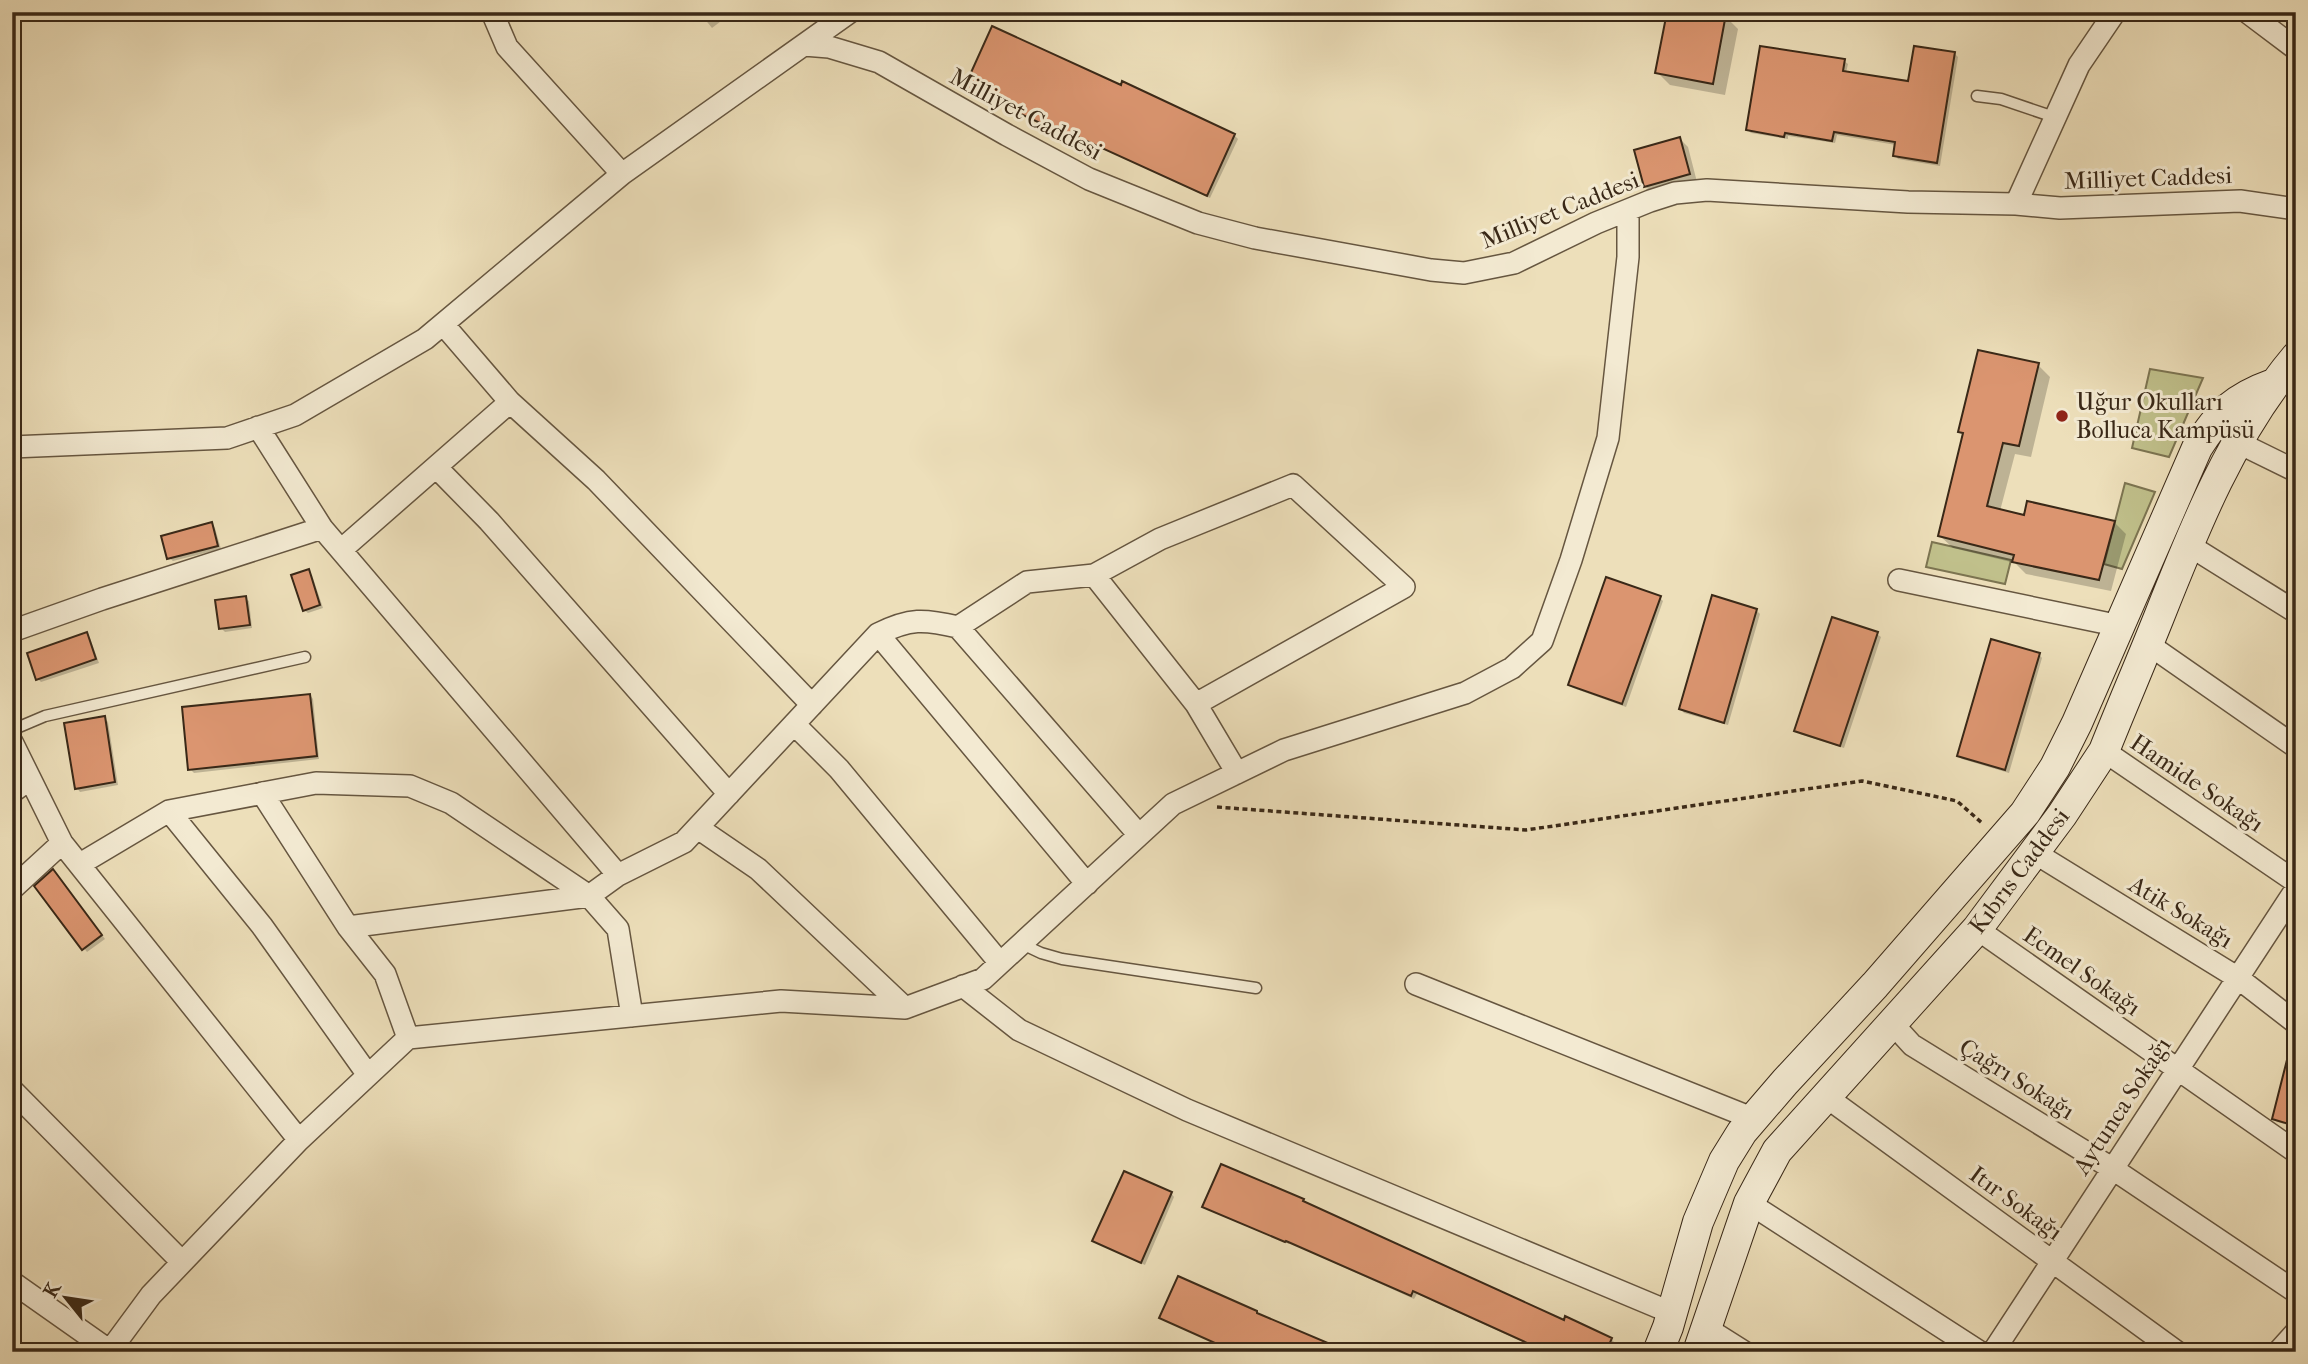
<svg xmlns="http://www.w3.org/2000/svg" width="2308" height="1364" viewBox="0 0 2308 1364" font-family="'IM FELL French Canon',serif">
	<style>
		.green { fill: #c0c08b; stroke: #7c7451; stroke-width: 2 }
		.shadow { fill: #0003 }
		.building { fill: #db9570; stroke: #392817; stroke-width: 2 }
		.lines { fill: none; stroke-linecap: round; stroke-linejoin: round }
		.service-casing { stroke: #665640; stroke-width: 13 }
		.minor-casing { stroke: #665640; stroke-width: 24 }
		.secondary-casing { stroke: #392817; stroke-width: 32 }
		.path { stroke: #392817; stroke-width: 3.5; stroke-dasharray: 5 3.5; stroke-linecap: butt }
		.service { stroke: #f3ead2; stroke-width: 10 }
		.minor { stroke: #f3ead2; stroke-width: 21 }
		.secondary { stroke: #f3ead2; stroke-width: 30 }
		.poi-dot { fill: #8f2418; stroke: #f3ead2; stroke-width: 2.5 }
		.labels { text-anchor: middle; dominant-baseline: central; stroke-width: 6; stroke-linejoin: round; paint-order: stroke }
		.street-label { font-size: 24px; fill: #392817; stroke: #f3ead2 }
		.poi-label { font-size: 24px; fill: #392817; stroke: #f3ead2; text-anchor: start }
	</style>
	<rect width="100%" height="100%" fill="#eddfba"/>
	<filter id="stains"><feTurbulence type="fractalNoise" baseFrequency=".00286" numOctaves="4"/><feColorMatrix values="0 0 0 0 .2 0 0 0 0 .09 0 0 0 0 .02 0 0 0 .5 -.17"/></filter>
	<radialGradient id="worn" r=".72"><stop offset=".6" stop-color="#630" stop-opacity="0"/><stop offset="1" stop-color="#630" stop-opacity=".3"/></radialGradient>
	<path class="green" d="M2150 369 2203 378 2169 457 2132 448Z
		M2125 483 2155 492 2122 569 2104 564Z
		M1932 542 2011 560 2005 584 1926 567Z"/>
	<path class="shadow" d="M699 12H733L712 28Z
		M2049 12H2076L2057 21Z
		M1725 16 1738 29 1725 95 1670 85 1657 72Z
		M1955 54 1958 57 1940 166 1898 159 1895 155 1896 145 1837 135 1835 143 1788 136V139L1751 133 1748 130 1844 61 1848 64 1846 73 1909 84Z
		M1121 87 1234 135 1238 139 1210 198 1082 139 1080 142 969 91 966 88Z
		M1680 139 1688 147 1697 182 1653 194 1645 186Z
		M2038 365 2050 377 2031 457 2015 454 2000 511 2025 517 2114 522 2126 534 2111 591 2026 574 2015 563 1953 548 1940 536 1964 436 1960 432Z
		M212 524 215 528 221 549 173 561 169 558Z
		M309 571 312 575 323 608 308 613 304 610Z
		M245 598 249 601 252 628 225 632 221 628Z
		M1660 598 1663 601 1626 707 1573 688 1570 685Z
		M1756 610 1760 614 1728 725 1684 713 1681 709Z
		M87 634 90 638 99 663 41 682 38 679Z
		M1877 634 1881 637 1844 748 1800 734 1796 730Z
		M2039 654 2042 658 2009 773 1962 759 1959 756Z
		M310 695 313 699 319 759 194 773 190 769Z
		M104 718 108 722 118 785 80 792 77 788Z
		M57 875 105 939 87 952 37 887Z
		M2296 1072V1127L2277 1122 2274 1118Z
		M1171 1193 1174 1197 1145 1265 1098 1244 1094 1241Z
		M1303 1200 1306 1204 1564 1323 1611 1339 1615 1343 1611 1352H1545L1417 1294 1414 1299 1290 1243 1289 1244 1208 1210 1204 1207Z"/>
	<path class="building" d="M1667 12H1715L1726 14 1713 84 1655 73Z
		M992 26 1121 85 1122 81 1235 134 1207 196 1078 137 1077 140 964 88Z
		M1760 46 1845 59 1843 71 1908 81 1914 46 1955 52 1937 163 1893 156 1895 142 1834 132 1832 141 1785 133 1784 137 1746 130Z
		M1680 137 1690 174 1644 187 1634 150Z
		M1978 350 2039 363 2019 446 2003 443 1987 506 2024 515 2027 501 2115 521 2099 580 2012 562 2014 555 1938 536 1963 433 1958 432Z
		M212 522 218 546 167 559 161 536Z
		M309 569 320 605 303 611 291 575Z
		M1606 577 1661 596 1622 704 1568 685Z
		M1712 595 1757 609 1724 723 1679 709Z
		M246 596 250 625 219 629 215 600Z
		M1832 617 1878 632 1840 746 1794 731Z
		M87 632 96 659 36 680 27 653Z
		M1991 639 2040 653 2005 770 1957 756Z
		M310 694 317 756 188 770 182 707Z
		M105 716 115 782 75 789 64 723Z
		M53 869 102 935 82 950 34 886Z
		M2290 1048 2296 1049V1126L2272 1119Z
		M1221 1164 1304 1199 1303 1201 1564 1320 1565 1316 1612 1338 1606 1352H1547L1413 1291 1411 1296 1286 1241 1285 1242 1202 1207Z
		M1124 1171 1172 1192 1141 1263 1092 1241Z
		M1178 1276 1257 1311V1313L1349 1352H1235L1159 1318Z"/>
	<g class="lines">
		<g class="service-casing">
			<path id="service" d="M1977 96 2001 99 2057 118
				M12 730 45 716 305 657
				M1022 944 1041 953 1062 959 1256 988"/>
		</g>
		<g class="minor-casing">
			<path id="minor" d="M492 12 507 47 622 174
				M2247 12 2296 49
				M804 45 829 47 879 62 1007 135 1089 179 1198 223 1255 238 1431 270 1464 273 1514 263 1596 223 1650 201 1675 193 1707 190 1908 202 2016 204 2060 208 2240 201 2296 209
				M2016 204 2079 65 2115 12
				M443 324 510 402 596 480 812 705
				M258 427 322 528 618 875
				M2237 442 2296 471
				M12 447 227 438 295 415 425 339 622 174 850 12
				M436 467 489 521 729 794
				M2187 544 2296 612
				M341 550 510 402
				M1094 575 1196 704 1237 773
				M1899 580 2120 626
				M958 627 1027 582 1094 575 1160 539 1293 485 1404 587 1196 704
				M12 631 102 599 322 528
				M878 634 1087 884
				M2148 644 2296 747
				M794 724 839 769 1000 963
				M12 742 62 843 299 1140
				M2104 751 2296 882
				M12 792 30 779
				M262 793 348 927 385 974 408 1038
				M169 811 262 926 368 1075
				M698 828 758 869 905 1008
				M2035 853 2238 978 2296 1023
				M80 864 169 811 316 783 410 786 451 803 589 896 618 929 632 1016
				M12 889 62 843
				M348 927 589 896 618 875 684 842 878 634C910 618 924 619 958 627L1139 835
				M1977 929 2296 1152
				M1416 984 1754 1119
				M963 986 1019 1030 1187 1110 1672 1313
				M1891 1022 1912 1045 2113 1169 2296 1292
				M12 1090 182 1262
				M1825 1096 2177 1352
				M1749 1203 1980 1352
				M12 1282 110 1351
				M1706 1328 1744 1352
				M109 1352 151 1295 299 1140 408 1038 781 1001 905 1008 983 979 1173 804 1284 750 1465 693 1512 668 1542 641 1571 560 1608 438 1628 257V212
				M1993 1352 2296 889
				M2278 1352 2296 1332"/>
		</g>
		<g class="secondary-casing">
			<path id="secondary" d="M1658 1352 1668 1327 1698 1222 1724 1161 1742 1132 1785 1082 1875 985 2025 813 2055 767 2077 723 2197 448C2219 413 2234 398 2273 384
				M1698 1352 1749 1203 1777 1151 1977 929 2062 815 2104 751C2122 706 2141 662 2159 617 2195 526 2232 433 2296 357"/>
		</g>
		<path class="path" d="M1217 807 1526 830 1862 781 1957 801 1982 823"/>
		<use href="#service" class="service"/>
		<use href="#minor" class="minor"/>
		<use href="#secondary" class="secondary"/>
	</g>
	<circle class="poi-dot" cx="2062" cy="416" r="7"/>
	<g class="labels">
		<g class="street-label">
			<text transform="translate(1026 114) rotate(28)">Milliyet Caddesi</text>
			<text transform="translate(2148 178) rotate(-2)">Milliyet Caddesi</text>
			<text transform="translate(1560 210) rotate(-22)">Milliyet Caddesi</text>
			<text transform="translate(2197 783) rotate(34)">Hamide Sokağı</text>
			<text transform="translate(2019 871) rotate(-53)">Kıbrıs Caddesi</text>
			<text transform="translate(2181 912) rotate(31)">Atik Sokağı</text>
			<text transform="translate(2082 971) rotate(35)">Ecmel Sokağı</text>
			<text transform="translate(2017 1079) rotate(32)">Çağrı Sokağı</text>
			<text transform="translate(2122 1106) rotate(-57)">Aytunca Sokağı</text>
			<text transform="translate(2016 1203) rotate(36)">Itır Sokağı</text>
		</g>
		<g class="poi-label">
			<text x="2076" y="402">Uğur Okulları<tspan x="2076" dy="28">Bolluca Kampüsü</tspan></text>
		</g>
	</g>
	<rect width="2308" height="1364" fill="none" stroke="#eddfba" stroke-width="42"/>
	<rect x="14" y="14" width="2280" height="1336" fill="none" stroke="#392817" stroke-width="3.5"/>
	<rect x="21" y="21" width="2266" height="1322" fill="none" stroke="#392817" stroke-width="2"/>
	<g transform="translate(66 1298) rotate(300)" stroke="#f3ead2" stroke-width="5" paint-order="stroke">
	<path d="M0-5L12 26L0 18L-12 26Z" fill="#392817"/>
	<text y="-10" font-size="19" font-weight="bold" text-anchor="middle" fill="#392817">K</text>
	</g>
	<rect width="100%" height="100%" filter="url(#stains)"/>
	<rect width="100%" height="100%" fill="url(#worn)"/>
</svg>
